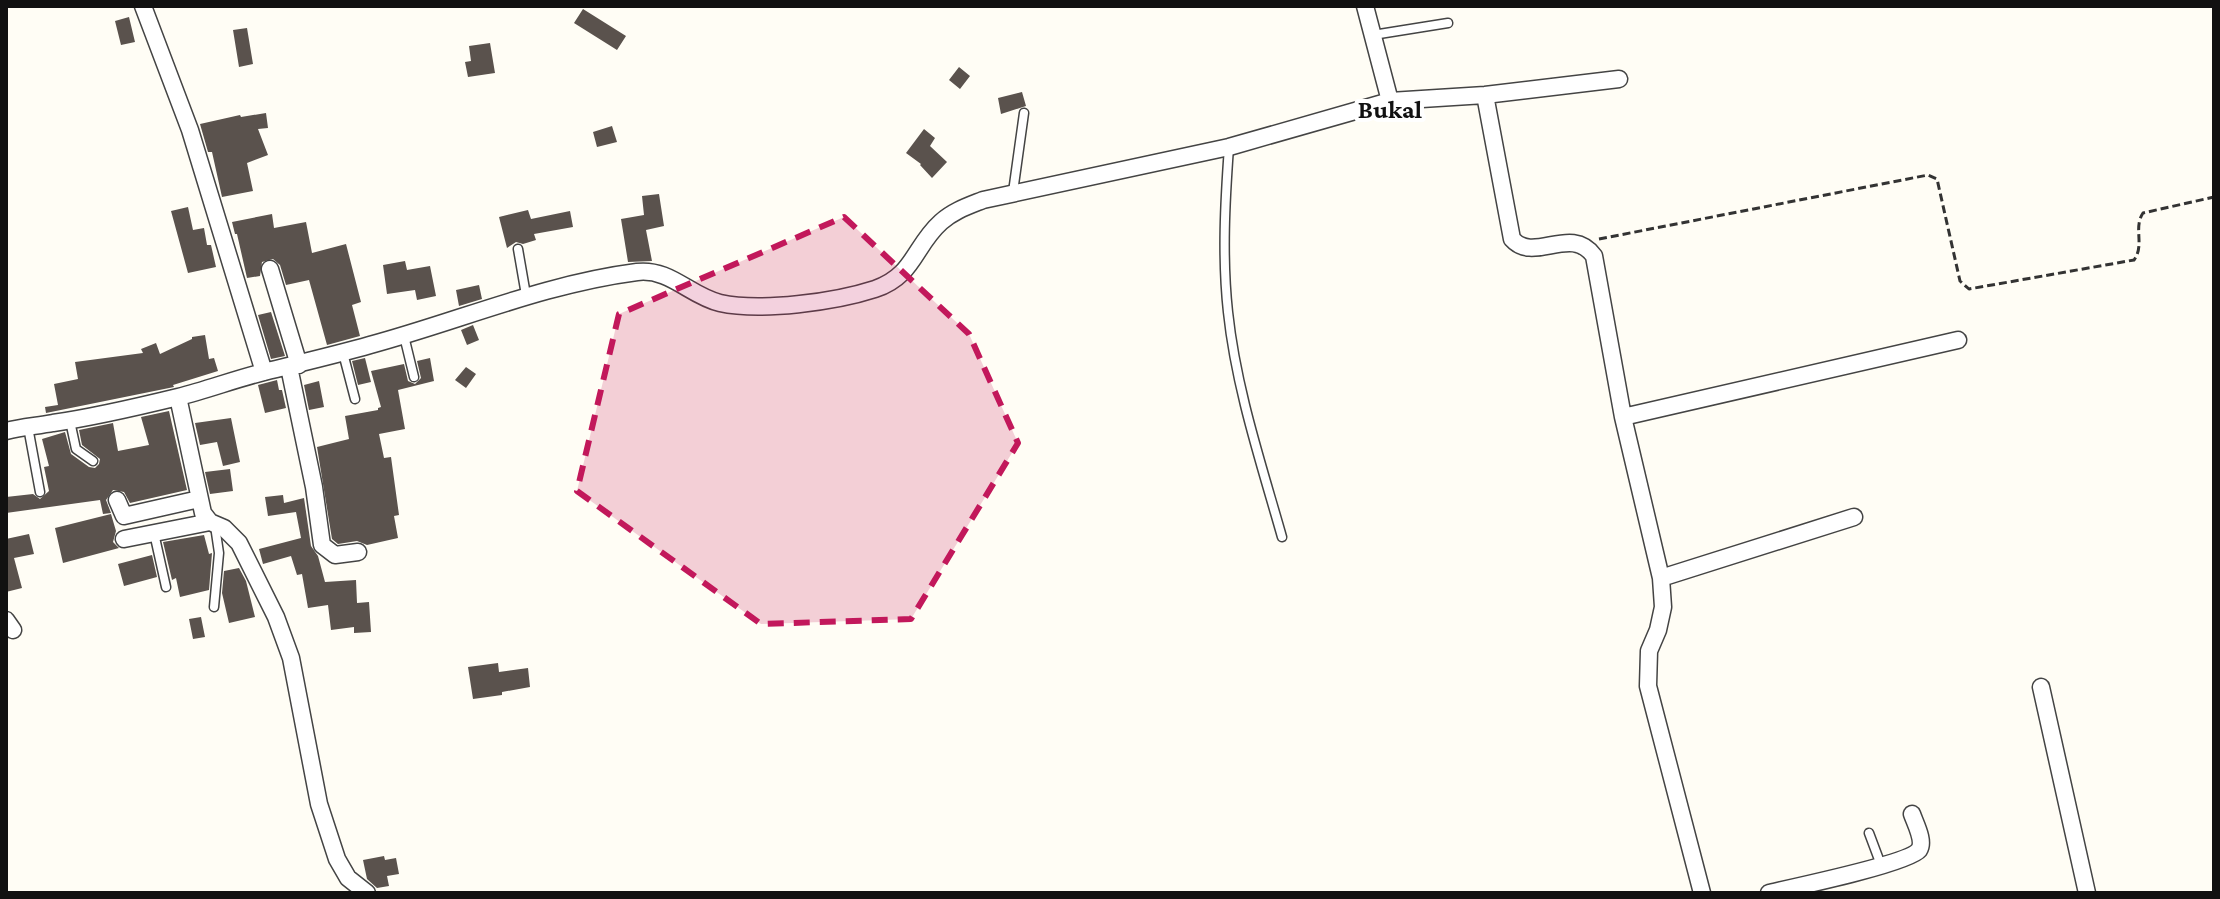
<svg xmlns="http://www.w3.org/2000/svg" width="2220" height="899" viewBox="0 0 2220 899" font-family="'Crimson Pro',serif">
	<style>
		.building { fill: #5a524d }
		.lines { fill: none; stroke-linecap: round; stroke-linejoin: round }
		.service-casing { stroke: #444; stroke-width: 11 }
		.minor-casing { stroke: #444; stroke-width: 19 }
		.path { stroke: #333; stroke-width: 3; stroke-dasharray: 8 4; stroke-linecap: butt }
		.service { stroke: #fff; stroke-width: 8 }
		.minor { stroke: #fff; stroke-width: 16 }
		.marked { fill: #c2185b; fill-opacity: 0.2; stroke: #c2185b; stroke-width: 6; stroke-dasharray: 16 10; stroke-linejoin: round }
		.labels { text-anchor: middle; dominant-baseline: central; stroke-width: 8; stroke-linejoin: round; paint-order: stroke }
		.quarter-label { font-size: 26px; font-weight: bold; fill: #111; stroke: #fff }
	</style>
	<rect width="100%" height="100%" fill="#fffdf5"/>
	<path class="building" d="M583 9 626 36 617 50 574 23Z
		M129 17 135 42 121 45 115 21Z
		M247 28 253 64 239 67 233 30Z
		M490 43 495 73 468 77 465 62 471 61 469 46Z
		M959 67 970 76 960 89 949 80Z
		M1022 92 1026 106 1001 114 998 98Z
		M266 113 268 128 258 129 268 155 247 163 253 191 222 197 212 152H208L200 124 240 115 241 117Z
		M612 126 617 142 597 147 593 132Z
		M924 129 935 138 930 146 947 162 932 178 920 165 921 164 906 153Z
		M659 194 664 226 646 230 652 261 628 262 621 219 644 215 642 196Z
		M188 207 193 230 204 228 207 245H211L216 267 188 273 171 211Z
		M528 210 531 219 570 211 573 227 534 234 536 240 523 244 516 242 507 248 499 217Z
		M272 214 274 228 306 222 312 253 346 244 361 302 352 305 360 336 327 345 309 280 286 285 280 265 273 259 262 262 260 276 247 278 237 234H235L232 222Z
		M405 261 407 270 430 266 436 296 417 300 415 290 387 294 383 265Z
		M479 285 482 299 459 306 456 290Z
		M271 312 285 356 271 359 258 315Z
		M473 325 479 340 467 345 461 330Z
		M205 335 209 359 214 358 218 371 173 385 174 387 46 413 45 407 58 405 54 384 78 379 75 362 143 353 141 349 156 343 160 354 192 339V337Z
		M365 358 371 382 358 385 352 361Z
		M430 358 434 381 398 390 405 429 379 434 384 458 391 457 399 515 394 516 398 538 367 545 357 541 338 544 332 539 317 447 349 439 345 416 378 410V408L381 407 371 371 404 364 408 381 415 384 421 378 417 361Z
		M466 367 476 374 466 388 455 380Z
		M277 380 279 390H282L286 408 265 413 258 385Z
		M319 381 324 407 309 410 304 385Z
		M169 411 187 490 130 503 124 492 113 490 106 500 111 513 103 514 100 500 6 513V497L33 494 40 499 49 491 44 467 49 466 42 439 65 432 71 454 89 467 95 468 99 464 100 459 82 445 79 430 113 423 118 451 149 445 141 417Z
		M231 418 240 462 223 466 217 442 200 445 195 423Z
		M230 469 233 491 210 494 205 472Z
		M283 495 284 503 304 498 311 546 318 556 325 582 356 580 357 603 369 602 371 632 354 633V627L331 630 328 605 308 608 302 574 297 575 291 556 263 564 259 549 301 538 296 512 268 516 265 497Z
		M111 514 116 531 113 542 119 548 63 563 55 528Z
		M29 534 34 554 14 558 22 588 6 592V539Z
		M204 535 209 554 212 553 209 590 180 597 176 578 172 580 163 542Z
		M152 555 157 577 124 586 118 564Z
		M239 568 246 581 255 617 229 623 222 593 224 571Z
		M201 617 205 637 193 639 189 619Z
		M498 663 499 672 528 668 530 687 502 692V695L473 699 468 667Z
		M384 856 385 860 396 858 399 874 387 876 389 886 377 888 367 879 363 860Z"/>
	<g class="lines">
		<g class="service-casing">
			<path id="service" d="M1373 35 1448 23
				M1229 147C1225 202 1222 257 1228 312 1236 388 1261 463 1282 537
				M1013 192 1024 113
				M518 249 526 295
				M404 336 414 377
				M343 353 355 399
				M70 421 76 449 93 461
				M28 427 40 492
				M154 533 166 587
				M214 607 219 553 215 526
				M1869 833 1881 865"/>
		</g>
		<g class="minor-casing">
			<path id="minor" d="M143 6 190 130 264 372
				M1365 6 1390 101
				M1485 95 1512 239C1534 264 1571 224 1594 256L1623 417 1661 578 1663 607 1658 630 1649 651 1648 686 1702 893
				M270 269 299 365
				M289 367 314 487 322 545 335 555 358 552
				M178 397 203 513 210 522 224 528 239 543 276 617 291 658 319 804 337 859 348 878 367 893
				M1623 417 1958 340
				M6 431C22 427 37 426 53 423 95 417 137 407 178 397 207 390 235 379 264 372 300 363 335 355 370 345 459 321 544 284 637 272 670 268 690 296 720 303 761 312 835 302 875 289 914 276 914 246 941 222 953 211 968 206 983 200L1229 147 1390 101 1485 95 1619 79
				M117 500 124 516 199 499
				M124 539 210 522
				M1661 578 1854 517
				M6 620 13 630
				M2041 687 2087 893
				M1769 893C1791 888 1909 863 1919 850 1925 841 1915 823 1912 814"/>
		</g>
		<path class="path" d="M1599 239 1928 175 1937 179 1960 281 1969 289 2134 260C2145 245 2133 228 2143 213L2214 197"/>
		<use href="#service" class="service"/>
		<use href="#minor" class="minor"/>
	</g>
	<path class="marked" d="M844 217 969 334 1018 443 911 619 761 624 577 491 619 314Z"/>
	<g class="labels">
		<g class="quarter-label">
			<text x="1390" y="109">Bukal</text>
		</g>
	</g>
	<rect width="2220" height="899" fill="none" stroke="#111111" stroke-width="16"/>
</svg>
